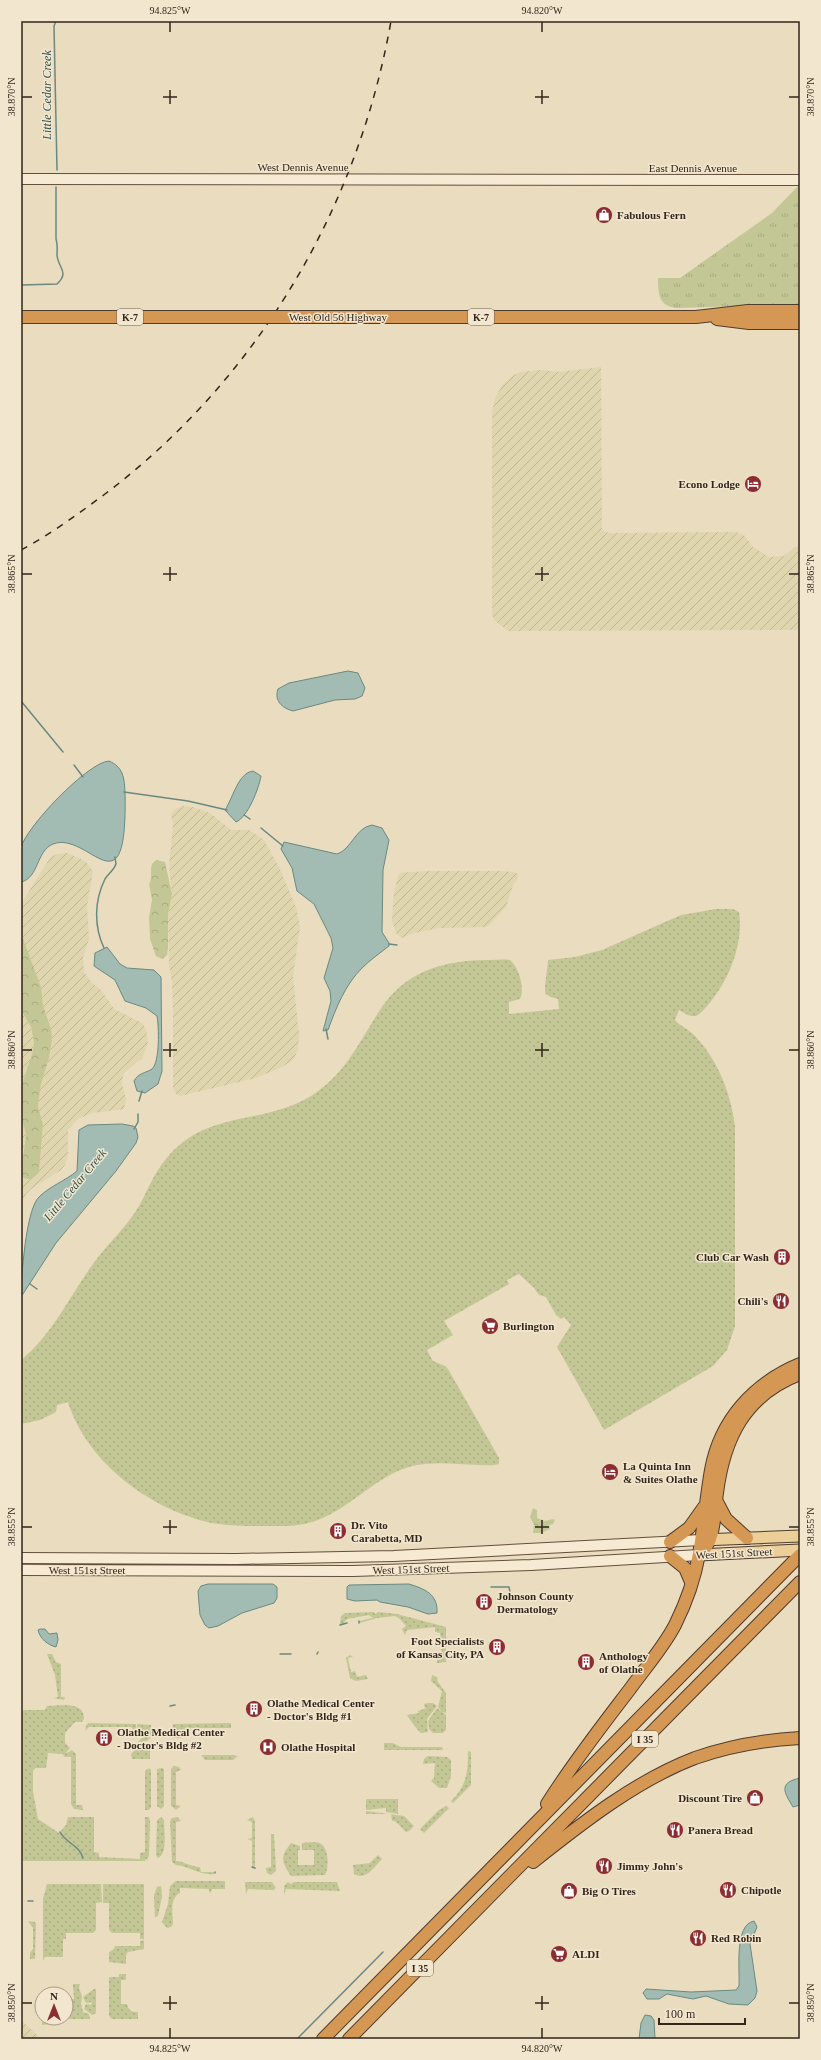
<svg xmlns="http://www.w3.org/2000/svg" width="821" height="2060" viewBox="0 0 821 2060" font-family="Georgia,serif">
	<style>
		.farmland { fill: url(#farmland-furrows) }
		.grass { fill: url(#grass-dots) }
		.forest { fill: url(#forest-crowns) }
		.park { fill: url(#park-tufts) }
		.water { fill: #a2bcb4; stroke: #6a8980 }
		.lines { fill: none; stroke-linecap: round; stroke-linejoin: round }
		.stream { stroke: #6a8980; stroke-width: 1.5 }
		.secondary-casing { stroke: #634e3c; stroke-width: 12 }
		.primary-casing { stroke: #4f3c2d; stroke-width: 13 }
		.highway-casing { stroke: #4f3c2d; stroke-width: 14 }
		.secondary { stroke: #f6ead2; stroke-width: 10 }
		.primary { stroke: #ecce99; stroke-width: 11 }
		.highway { stroke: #d59754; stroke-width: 12 }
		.rail { stroke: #32261c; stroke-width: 1.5; stroke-dasharray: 7 7; stroke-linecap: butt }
		.highway-bridge-casing { stroke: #4f3c2d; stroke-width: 14; stroke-linecap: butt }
		.highway-bridge { stroke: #d59754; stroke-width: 12 }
		.ticks { fill: none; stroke: #32261c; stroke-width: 1.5 }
		.labels { text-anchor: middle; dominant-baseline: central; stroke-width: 3; stroke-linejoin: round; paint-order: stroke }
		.shield { fill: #f2e6ce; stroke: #6c6051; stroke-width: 1 }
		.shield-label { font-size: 10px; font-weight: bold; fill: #32261c }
		.street-label { font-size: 11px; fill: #32261c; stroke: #f2e6ce }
		.poi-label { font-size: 11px; font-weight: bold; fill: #32261c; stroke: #f2e6ce; text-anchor: start }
		.water-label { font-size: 12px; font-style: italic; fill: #2d514d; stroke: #f2e6ce }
		.neatline { fill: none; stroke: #32261c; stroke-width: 1.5 }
		.ticks-label { font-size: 10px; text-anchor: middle; fill: #32261c }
	</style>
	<defs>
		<pattern id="farmland-furrows" width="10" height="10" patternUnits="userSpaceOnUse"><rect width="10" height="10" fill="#dfd5ae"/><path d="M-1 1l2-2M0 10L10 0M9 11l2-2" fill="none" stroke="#c0b795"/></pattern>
		<pattern id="grass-dots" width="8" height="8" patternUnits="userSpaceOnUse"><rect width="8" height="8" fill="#c3c795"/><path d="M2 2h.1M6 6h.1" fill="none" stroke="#a8ab80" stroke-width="1.8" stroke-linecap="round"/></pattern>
		<pattern id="forest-crowns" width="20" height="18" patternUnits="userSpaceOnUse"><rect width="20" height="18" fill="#c3c795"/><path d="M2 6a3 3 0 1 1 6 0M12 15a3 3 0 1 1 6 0" fill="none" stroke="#a8ab80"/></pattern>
		<pattern id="park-tufts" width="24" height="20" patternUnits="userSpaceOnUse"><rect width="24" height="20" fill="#c3c795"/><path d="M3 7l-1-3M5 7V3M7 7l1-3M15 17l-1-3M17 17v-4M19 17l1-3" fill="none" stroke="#a8ab80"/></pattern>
	</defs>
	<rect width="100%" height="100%" fill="#eadcbf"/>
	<path class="farmland" d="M601 367 602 529 605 532 611 533 736 532 745 536 752 546 769 557 784 556 795 547H800V628L795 630 508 631 494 620 492 614V411L496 396 503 384 514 375 521 372 542 370 558 372Z
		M183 806 193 807 210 813 231 830H249L264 840 279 867 296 907 300 927 293 976 299 1034 298 1049 294 1059 282 1067 256 1078 180 1096 176 1094 173 1087V1010L172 982 169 965 168 914 172 894 169 866 173 826 171 815 174 810Z
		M67 853 85 861 93 871 87 906 89 939 83 958 84 972 92 983 101 990 114 1009 142 1023 146 1030 148 1042 142 1058 124 1073 123 1076 122 1084 126 1099 124 1109 92 1113 78 1119 68 1130V1154L65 1165 61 1170 31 1189 26 1194 21 1205V1117L26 1134 21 1173 36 1176 39 1172 43 1125 38 1106 41 1084 49 1058 52 1039 48 1018 43 1005 41 987 21 933V904L50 858 57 854Z
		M429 871H503L514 872 518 874 517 880 513 885 506 907 487 927 439 928 410 934 402 938 396 933 392 921 394 892 399 873Z
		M21 1010 31 1027 34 1042 32 1054 21 1087Z
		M21 2020 38 2036 41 2039H21Z"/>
	<path class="grass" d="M716 909H733L739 912C744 945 728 982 707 1006 704 1009 701 1014 696 1016 690 1017 684 1013 679 1010L675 1020C679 1026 689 1029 694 1035 718 1060 731 1093 735 1127V1326L727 1350 713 1366 604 1430 557 1347 571 1325 564 1317 561 1319 556 1315 546 1297 539 1295 534 1288 519 1274 507 1280 509 1284 444 1321 453 1335 427 1350 433 1361 445 1366 448 1369 499 1458V1464C493 1466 485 1465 478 1465 457 1464 433 1461 412 1466 374 1476 349 1511 312 1522 296 1527 280 1526 264 1526 246 1526 229 1526 212 1523 151 1510 87 1463 68 1402L57 1405 56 1412 40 1420 21 1424V1360C53 1334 69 1297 93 1264 107 1244 127 1227 139 1206 148 1190 154 1173 166 1159 206 1109 262 1126 311 1096 345 1074 357 1046 378 1013 404 971 443 960 490 960 497 960 504 959 510 960 519 968 525 987 520 999L509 1002V1014L559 1009 558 999C555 998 549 997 546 994 543 991 548 968 548 960L575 957 602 950 681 915Z
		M374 1612 375 1614 378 1612 397 1614 446 1627V1662L437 1663V1657L442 1656 440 1633 435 1632V1627L407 1630 405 1635 402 1629 406 1626 400 1619 395 1616 377 1618 360 1623 359 1621 373 1618 369 1615 347 1619 343 1624H340L341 1616 345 1613Z
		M47 1654H52L56 1662 61 1664V1697H65L64 1700 54 1698 58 1697 55 1675Z
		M350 1655 353 1657 348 1658 351 1672 355 1671 357 1677 366 1675 368 1679 356 1681 350 1678 346 1658Z
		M432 1675 437 1677 438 1682 446 1693V1713L442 1712 438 1707 442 1691 431 1681Z
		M429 1703H433L437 1706 427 1719 428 1732 421 1733C418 1731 408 1717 407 1715L419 1713 418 1711 427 1708H425L424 1704Z
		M47 1706C62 1706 84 1701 84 1719L82 1722H75L65 1733V1743L70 1748 65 1754 72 1750 76 1754V1805H82L83 1810 74 1809 71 1804V1757H65L62 1754 48 1753 46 1768H36L33 1770V1792L38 1819 59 1833 66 1825 68 1817H94V1852L99 1853V1857L140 1859V1853L145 1852V1817H149L150 1821 149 1855 147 1861 146 1858 145 1861H21V1710H45Z
		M437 1708 446 1715V1730L443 1733H433L429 1729 428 1721Z
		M88 1723 136 1724V1730L135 1731 131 1727H89L85 1731 86 1726Z
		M231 1723V1728H191L181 1738H172L173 1724Z
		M137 1724 151 1725V1737L147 1741 138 1742 143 1737 137 1731Z
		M384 1743H393L401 1747H442L443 1750H384Z
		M139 1746 150 1747V1759H132L131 1754Z
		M468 1751 471 1752V1785L453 1803 451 1801C467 1786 468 1771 468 1751Z
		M201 1755H233L238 1756 233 1760H205Z
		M428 1756 447 1757 451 1760V1776L447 1788H439L431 1781 434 1778 435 1763 423 1764 424 1759Z
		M174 1766 179 1767 181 1770 176 1772V1805L181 1806 176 1810 171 1806V1769Z
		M149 1768 151 1770V1807L149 1810H145V1771Z
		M162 1768 164 1769V1806L161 1809 157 1806V1769Z
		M366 1799H398V1814L386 1812V1808L366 1810Z
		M446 1806 449 1808 424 1833 420 1829 439 1810Z
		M366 1811 404 1816 414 1826 409 1831 406 1832 395 1821H392L391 1814H366Z
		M161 1817 164 1820C164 1830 168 1854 158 1858L156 1855 157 1820Z
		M177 1817 181 1821 176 1822V1861C184 1861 190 1867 200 1867L201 1872H214V1874C200 1876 186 1865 176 1865L172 1862 170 1821 172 1818Z
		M253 1817 255 1822V1868L252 1866V1841L247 1839 252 1838V1822L247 1820Z
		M271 1834H274L276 1871 271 1875 267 1873 266 1868 271 1867Z
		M291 1843 300 1846V1850H298V1865H314V1850H302V1843C307 1843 317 1841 321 1844 329 1849 329 1868 325 1875L291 1876C281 1861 280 1857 291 1843Z
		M378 1855 382 1859C374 1867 366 1881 354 1874L353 1865 370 1863Z
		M176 1881H225V1889H212L210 1894 209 1889 180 1888V1893C169 1898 173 1914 173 1924L171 1927 167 1928 162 1922 168 1904 170 1886Z
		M245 1882H272L276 1888 273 1890 248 1889 246 1894Z
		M288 1882 291 1884 294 1882H337L340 1891 286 1889 284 1895V1886Z
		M47 1884H101L102 1902 96 1903V1930L93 1933H66V1939H63V1957H45L43 1961V1899Z
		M103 1884H144V1939H140V1933H112L109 1930V1903H103Z
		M161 1886 162 1896 158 1916 155 1917 154 1895 157 1887Z
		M28 1921 35 1922 36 1924 35 1959H30V1953L33 1949V1928Z
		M144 1940V1949L128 1952 126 1955V1964L109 1962V1952L114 1949 115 1946H140V1941Z
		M119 1974H126V1980H121V2004H127C129 2011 131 2012 138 2012V2019H112L109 2016V1977H119Z
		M73 1984H80L79 1988 82 1996 81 2003 83 2012 89 2014 90 2019H51V2024L42 2025V2018H66V1999H74Z
		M94 1989H96V2013L92 2015 84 2009 86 2004 91 2005 92 2002 86 2003 83 1997Z"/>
	<path class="forest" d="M156 860 165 862 172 894 168 914V948L167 955 162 959 156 956 150 939 149 917 152 900 149 884C154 876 147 866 156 860Z
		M21 933 41 987 43 1005 51 1029 52 1039 49 1058 41 1084 38 1106 43 1125 39 1172C35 1177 30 1181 24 1178L21 1173 26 1134 21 1117V1087L32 1054 34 1042 31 1027 21 1010Z
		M533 1508 537 1510V1518L545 1521 553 1519 555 1520 553 1524 549 1525 550 1529 541 1533H533L534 1525 530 1517Z"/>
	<path class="park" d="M800 184V304L678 308C659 307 658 295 658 278H680L772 213Z"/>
	<path class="water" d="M348 671 358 673 365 688 362 696 355 699 335 700 293 711C282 708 274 701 278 689L289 683Z
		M109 761C123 767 124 777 125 791 128 919 89 830 53 844 36 851 39 878 21 882 21 872 19 859 21 848 25 828 88 762 109 761Z
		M253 771 261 776C259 788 248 817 236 822L225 810C233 798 238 773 253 771Z
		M372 825 382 828 389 840 383 870 382 932 389 943V946C380 953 370 960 362 968 345 985 336 1008 328 1030L323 1031 331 1001 330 991 324 978 333 948 331 938 314 904 297 891 292 868 281 849 284 842 337 854C352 849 355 828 372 825Z
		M107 947 120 964 127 968 154 970 161 977 162 1071 158 1084 145 1093 137 1091 134 1081C138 1073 146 1073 152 1069 160 1062 159 1026 157 1016L146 1008 125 1001 115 980 94 966 95 953Z
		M122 1124 133 1126 136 1128 138 1137 136 1143 116 1171 56 1243 21 1297C21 1278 26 1209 39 1197 50 1186 65 1181 77 1171L79 1130 88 1125Z
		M208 1584H273L277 1587V1598L274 1603 242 1613 218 1626 209 1628 205 1625 200 1615 198 1591 201 1586Z
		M409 1584C425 1589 438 1594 437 1613L428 1614 408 1607 380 1602 377 1600 355 1601 347 1599V1587L349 1585Z
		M40 1629H45L49 1634 57 1633 58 1640 56 1647C48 1645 40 1639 38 1630Z
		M800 1778V1805L793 1807C784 1792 778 1783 800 1778Z
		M754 1921 757 1927 750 1944 757 1991 755 1998 748 2005 729 2004 706 1996 693 1999 667 1994 659 1999H647L643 1993 646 1989 691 1992 736 1990 739 1986C740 1969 734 1925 754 1921Z
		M645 2015 651 2016 654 2020 655 2039H639L641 2023Z"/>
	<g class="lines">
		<path class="stream" d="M56 21 54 26 57 170
			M21 285 57 284C70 272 58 268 57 255 57 249 58 245 56 239V187
			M21 701 63 752
			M74 765 83 777
			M124 792 188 801 227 810
			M244 815 250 819
			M261 828 283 846
			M389 944 397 945
			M104 948C94 927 94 901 105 879 108 874 114 870 116 864L115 857
			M326 1029 328 1039
			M139 1101 142 1091
			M134 1129 138 1122V1114
			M30 1284 37 1289
			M491 1587H509L510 1592
			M359 1621V1623
			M340 1625 347 1623
			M280 1654H291
			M317 1654 318 1652
			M170 1706 175 1705
			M60 1832C66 1843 80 1846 83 1858
			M252 1867 255 1868
			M215 1873V1872
			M28 1901H33
			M297 2039 383 1952"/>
		<g class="secondary-casing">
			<path id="secondary" d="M21 179 800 180
				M21 1558 236 1559 394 1556 701 1540
				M21 1570 353 1571 531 1565 699 1555"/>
		</g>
		<g class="primary-casing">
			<path id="primary" d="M702 1540 800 1536
				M699 1555 800 1550"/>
		</g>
		<g class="highway-casing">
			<path id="highway" d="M21 317H240
				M308 317H696L748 311H800
				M717 319 749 323H800
				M716 1500 726 1519 747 1538
				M670 1542 689 1528 704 1507
				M700 1554C703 1550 709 1544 710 1539 715 1525 715 1507 717 1493 724 1438 745 1395 800 1374
				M670 1556 685 1568 691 1582
				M547 1804C572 1764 601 1727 630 1689 645 1668 663 1648 675 1625 686 1603 695 1577 699 1554 704 1526 706 1498 711 1470 720 1420 754 1383 800 1364
				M533 1862C582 1823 637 1780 695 1758 729 1746 765 1740 800 1738
				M323 2039 800 1555
				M349 2039 800 1582"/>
		</g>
		<use href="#secondary" class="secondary"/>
		<use href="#primary" class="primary"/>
		<use href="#highway" class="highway"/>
		<path class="rail" d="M21 550C51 534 78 514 105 494 257 379 358 209 391 21"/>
		<g class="highway-bridge-casing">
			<path id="highway-bridge" d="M240 317H308"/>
		</g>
		<use href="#highway-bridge" class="highway-bridge"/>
	</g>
	<path class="ticks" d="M170 22V32M542 22V32M170 90V104M542 90V104M22 97H32M163 97H177M535 97H549M789 97H799M170 567V581M542 567V581M22 574H32M163 574H177M535 574H549M789 574H799M170 1043V1057M542 1043V1057M22 1050H32M163 1050H177M535 1050H549M789 1050H799M170 1520V1534M542 1520V1534M22 1527H32M163 1527H177M535 1527H549M789 1527H799M170 1996V2010M542 1996V2010M22 2003H32M163 2003H177M535 2003H549M789 2003H799M170 2028V2038M542 2028V2038"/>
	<defs>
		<g id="shop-disc" transform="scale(0.9)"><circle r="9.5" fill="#8c2d32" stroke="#f2e6ce"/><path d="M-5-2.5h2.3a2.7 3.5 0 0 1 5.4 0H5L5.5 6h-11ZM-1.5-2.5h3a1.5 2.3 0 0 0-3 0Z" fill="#fff"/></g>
		<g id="hotel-disc" transform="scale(0.9)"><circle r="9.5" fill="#8c2d32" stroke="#f2e6ce"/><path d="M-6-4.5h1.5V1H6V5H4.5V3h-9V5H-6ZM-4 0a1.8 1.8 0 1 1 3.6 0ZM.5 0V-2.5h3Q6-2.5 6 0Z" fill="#fff"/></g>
		<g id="building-disc" transform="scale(0.9)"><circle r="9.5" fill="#8c2d32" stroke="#f2e6ce"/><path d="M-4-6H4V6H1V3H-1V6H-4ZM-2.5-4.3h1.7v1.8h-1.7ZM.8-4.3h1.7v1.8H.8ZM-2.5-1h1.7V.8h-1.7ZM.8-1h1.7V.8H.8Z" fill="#fff"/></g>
		<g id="restaurant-disc" transform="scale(0.9)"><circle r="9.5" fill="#8c2d32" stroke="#f2e6ce"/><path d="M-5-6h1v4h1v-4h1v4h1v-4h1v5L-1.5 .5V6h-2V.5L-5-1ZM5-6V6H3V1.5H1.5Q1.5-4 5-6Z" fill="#fff"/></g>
		<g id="supermarket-disc" transform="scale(0.9)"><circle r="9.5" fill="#8c2d32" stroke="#f2e6ce"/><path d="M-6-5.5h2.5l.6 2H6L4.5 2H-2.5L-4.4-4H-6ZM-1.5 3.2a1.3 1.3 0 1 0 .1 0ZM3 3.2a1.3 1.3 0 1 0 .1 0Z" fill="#fff"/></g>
		<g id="hospital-disc" transform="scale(0.9)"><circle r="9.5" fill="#8c2d32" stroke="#f2e6ce"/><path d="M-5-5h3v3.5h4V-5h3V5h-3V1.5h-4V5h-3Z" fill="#fff"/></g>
	</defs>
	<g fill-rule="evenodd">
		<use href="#shop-disc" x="604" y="215"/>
		<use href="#hotel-disc" x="753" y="484"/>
		<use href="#building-disc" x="782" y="1257"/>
		<use href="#restaurant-disc" x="781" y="1301"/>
		<use href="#supermarket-disc" x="490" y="1326"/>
		<use href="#hotel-disc" x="610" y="1472"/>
		<use href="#building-disc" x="338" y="1531"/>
		<use href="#building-disc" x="484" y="1602"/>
		<use href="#building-disc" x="497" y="1647"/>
		<use href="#building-disc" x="586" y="1662"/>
		<use href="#building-disc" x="254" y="1709"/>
		<use href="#building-disc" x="104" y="1738"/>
		<use href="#hospital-disc" x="268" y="1747"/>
		<use href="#shop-disc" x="755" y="1798"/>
		<use href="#restaurant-disc" x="675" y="1830"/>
		<use href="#restaurant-disc" x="604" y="1866"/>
		<use href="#restaurant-disc" x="728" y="1890"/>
		<use href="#shop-disc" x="569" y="1891"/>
		<use href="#restaurant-disc" x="698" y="1938"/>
		<use href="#supermarket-disc" x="559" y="1954"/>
	</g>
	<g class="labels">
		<g class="shield">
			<rect x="117" y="309" width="26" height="16" rx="3"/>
			<rect x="468" y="309" width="26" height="16" rx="3"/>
			<rect x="632" y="1731" width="26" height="16" rx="3"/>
			<rect x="407" y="1960" width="26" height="16" rx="3"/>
		</g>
		<g class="shield-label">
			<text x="130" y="317">K-7</text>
			<text x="481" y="317">K-7</text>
			<text x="645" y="1739">I 35</text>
			<text x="420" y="1968">I 35</text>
		</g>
		<g class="street-label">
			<text x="303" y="167">West Dennis Avenue</text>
			<text x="693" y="168">East Dennis Avenue</text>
			<text x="338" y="317">West Old 56 Highway</text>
			<text transform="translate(734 1553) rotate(-3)">West 151st Street</text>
			<text transform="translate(411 1569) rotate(-2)">West 151st Street</text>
			<text x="87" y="1570">West 151st Street</text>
		</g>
		<g class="poi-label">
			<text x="617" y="215">Fabulous Fern</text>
			<text x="740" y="484" text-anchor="end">Econo Lodge</text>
			<text x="769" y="1257" text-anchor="end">Club Car Wash</text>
			<text x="768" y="1301" text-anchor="end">Chili's</text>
			<text x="503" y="1326">Burlington</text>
			<text x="623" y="1466">La Quinta Inn<tspan x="623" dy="13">&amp; Suites Olathe</tspan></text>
			<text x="351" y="1525">Dr. Vito<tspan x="351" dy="13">Carabetta, MD</tspan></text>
			<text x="497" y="1596">Johnson County<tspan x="497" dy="13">Dermatology</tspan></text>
			<text x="484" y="1641" text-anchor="end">Foot Specialists<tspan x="484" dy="13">of Kansas City, PA</tspan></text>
			<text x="599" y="1656">Anthology<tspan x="599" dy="13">of Olathe</tspan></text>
			<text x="267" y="1703">Olathe Medical Center<tspan x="267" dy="13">- Doctor's Bldg #1</tspan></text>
			<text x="117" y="1732">Olathe Medical Center<tspan x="117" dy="13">- Doctor's Bldg #2</tspan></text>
			<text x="281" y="1747">Olathe Hospital</text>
			<text x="742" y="1798" text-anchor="end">Discount Tire</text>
			<text x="688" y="1830">Panera Bread</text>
			<text x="617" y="1866">Jimmy John's</text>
			<text x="741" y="1890">Chipotle</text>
			<text x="582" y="1891">Big O Tires</text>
			<text x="711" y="1938">Red Robin</text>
			<text x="572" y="1954">ALDI</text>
		</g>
		<g class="water-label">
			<text transform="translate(47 95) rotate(-90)">Little Cedar Creek</text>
			<text transform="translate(75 1185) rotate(-50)">Little Cedar Creek</text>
		</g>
	</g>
	<rect width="821" height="2060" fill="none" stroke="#f2e6ce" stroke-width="44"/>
	<g transform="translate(54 2006)"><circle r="19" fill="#f2e6ce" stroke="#a59987"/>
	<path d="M0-3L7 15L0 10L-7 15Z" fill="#8c2d32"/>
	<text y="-6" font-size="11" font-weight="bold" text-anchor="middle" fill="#32261c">N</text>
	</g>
	<path d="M659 2018v6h86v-6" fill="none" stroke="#32261c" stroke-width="2"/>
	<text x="665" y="2018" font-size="12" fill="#32261c" stroke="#f2e6ce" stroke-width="3" paint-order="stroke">100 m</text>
	<rect x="22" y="22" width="777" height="2016" class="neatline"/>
	<g class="ticks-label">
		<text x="170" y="14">94.825°W</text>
		<text x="542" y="14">94.820°W</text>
		<text transform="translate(11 97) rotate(-90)" y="4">38.870°N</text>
		<text transform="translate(810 97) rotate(-90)" y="4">38.870°N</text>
		<text transform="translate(11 574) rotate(-90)" y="4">38.865°N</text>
		<text transform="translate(810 574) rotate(-90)" y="4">38.865°N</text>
		<text transform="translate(11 1050) rotate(-90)" y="4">38.860°N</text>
		<text transform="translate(810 1050) rotate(-90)" y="4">38.860°N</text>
		<text transform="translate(11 1527) rotate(-90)" y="4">38.855°N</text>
		<text transform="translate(810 1527) rotate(-90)" y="4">38.855°N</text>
		<text transform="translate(11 2003) rotate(-90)" y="4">38.850°N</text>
		<text transform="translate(810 2003) rotate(-90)" y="4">38.850°N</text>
		<text x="170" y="2052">94.825°W</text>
		<text x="542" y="2052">94.820°W</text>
	</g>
</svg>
